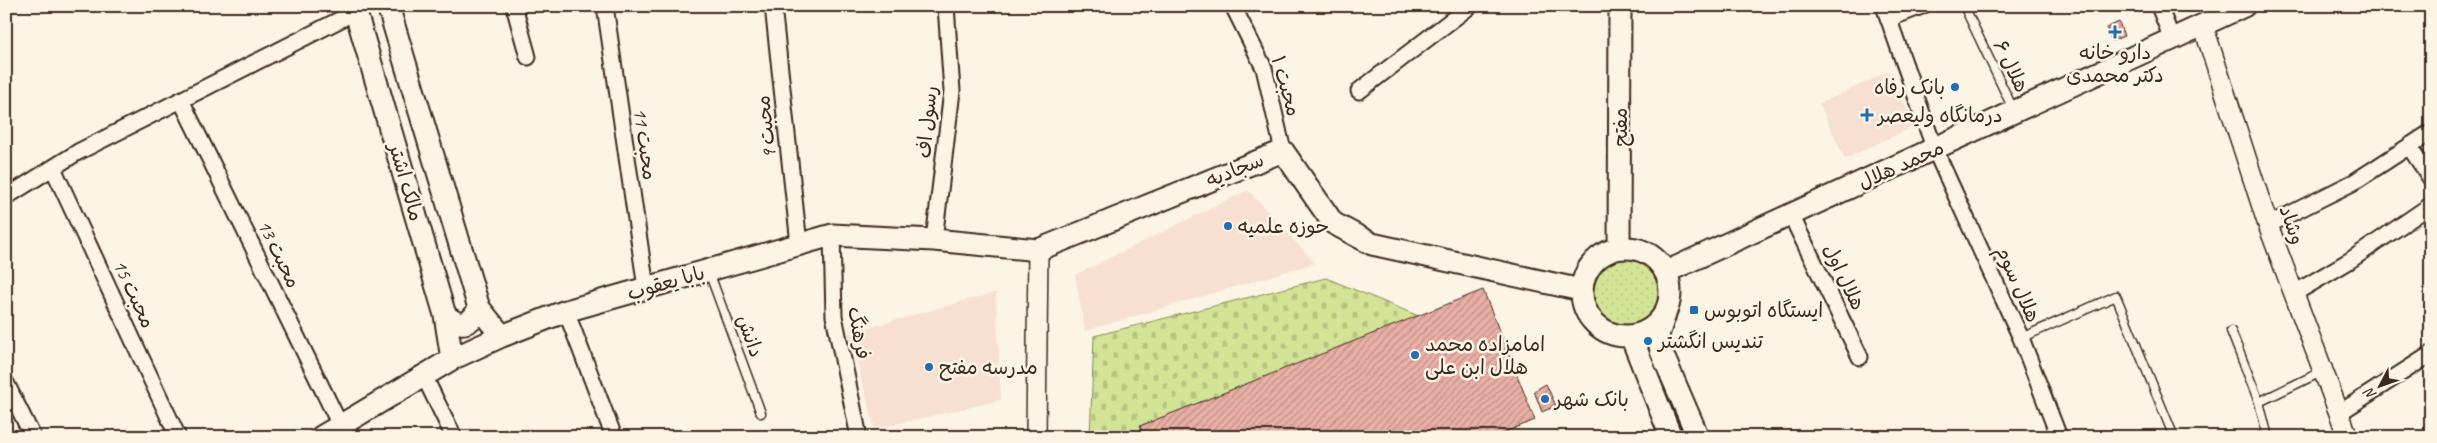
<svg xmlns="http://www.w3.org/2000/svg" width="2437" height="443" viewBox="0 0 2437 443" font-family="Caveat,'Playpen Sans Arabic',sans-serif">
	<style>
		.built { fill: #f7e0d2 }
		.grass { fill: url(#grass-dots); stroke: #88875a }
		.cemetery { fill: url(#cemetery-stones); stroke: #88875a }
		.building { fill: url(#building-hatch); stroke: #3b2a1e }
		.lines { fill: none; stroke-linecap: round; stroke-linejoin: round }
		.service-casing { stroke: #3b2a1e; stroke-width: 11 }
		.minor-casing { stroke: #3b2a1e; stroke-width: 19 }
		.tertiary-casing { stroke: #3b2a1e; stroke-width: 22 }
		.secondary-casing { stroke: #3b2a1e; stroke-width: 25 }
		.service { stroke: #fcf5e5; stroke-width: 8 }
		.minor { stroke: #fcf5e5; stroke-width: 15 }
		.tertiary { stroke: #fcf5e5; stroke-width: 19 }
		.secondary { stroke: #fcf5e5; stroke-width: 21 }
		.poi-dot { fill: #1f6fb2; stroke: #fcf5e5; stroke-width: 2 }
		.labels { text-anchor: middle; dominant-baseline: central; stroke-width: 5; stroke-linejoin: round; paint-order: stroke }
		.poi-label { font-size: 20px; fill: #3b2a1e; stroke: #fcf5e5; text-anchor: start }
		.street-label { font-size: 20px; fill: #3b2a1e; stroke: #fcf5e5 }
	</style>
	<defs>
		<pattern id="grass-dots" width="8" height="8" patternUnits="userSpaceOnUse" patternTransform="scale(1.25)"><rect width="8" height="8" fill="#d4e497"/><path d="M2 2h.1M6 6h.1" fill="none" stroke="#b7c482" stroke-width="1.8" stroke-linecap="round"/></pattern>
		<pattern id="cemetery-stones" width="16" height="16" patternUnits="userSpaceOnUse" patternTransform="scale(1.25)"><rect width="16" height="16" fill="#d4e497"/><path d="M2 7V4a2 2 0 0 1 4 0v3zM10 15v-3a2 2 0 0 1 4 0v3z" fill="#b7c482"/></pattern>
		<pattern id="building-hatch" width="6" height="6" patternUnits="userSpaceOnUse" patternTransform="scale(1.25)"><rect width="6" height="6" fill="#eab0a6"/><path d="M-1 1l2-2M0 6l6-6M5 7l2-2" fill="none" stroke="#bf8f87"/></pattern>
	</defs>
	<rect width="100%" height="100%" fill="#fcf5e5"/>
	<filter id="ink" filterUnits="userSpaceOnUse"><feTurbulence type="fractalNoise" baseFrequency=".02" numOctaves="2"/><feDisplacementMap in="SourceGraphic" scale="10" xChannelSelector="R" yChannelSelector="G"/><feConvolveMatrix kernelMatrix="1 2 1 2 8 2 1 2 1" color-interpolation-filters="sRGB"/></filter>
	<g filter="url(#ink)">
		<path class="built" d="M1889 71 1915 126 1845 159 1819 104Z
			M1248 190 1315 263 1085 331 1075 275Z
			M996 292 1001 400 875 429 849 333Z"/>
		<path class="grass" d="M1588 291a37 37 0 1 1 74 0a37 37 0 1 1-74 0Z"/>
		<path class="cemetery" d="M1326 278 1421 317 1140 426 1143 437H1090L1094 336Z"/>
		<path class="building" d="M2119 22 2124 36 2112 41 2106 28Z
			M1483 290 1535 420 1493 437H1144L1140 426Z
			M1546 384 1556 406 1542 412 1534 391Z"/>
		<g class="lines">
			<g class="service-casing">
				<path id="service" d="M1964 6 2014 111
					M709 272 761 413
					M2231 331 2259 402
					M2021 338 2116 296 2174 437
					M2260 437 2267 433 2259 402 2323 371"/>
			</g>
			<g class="minor-casing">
				<path id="minor" d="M514 6 528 57
					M605 6 646 288
					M773 6 799 244
					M1233 6 1264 68 1283 151
					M1884 6 1935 150 2021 338 2059 437
					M2159 6 2172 39
					M1888 19 1922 6
					M1359 91 1470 6
					M181 100 340 425
					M2409 146 2431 179
					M53 168 178 437
					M6 197 78 152 355 12
					M1791 215 1860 357
					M2268 225 2354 182 2431 132
					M832 235 834 316 859 437
					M934 240 952 91 946 6
					M2293 294 2349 261 2431 205
					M566 311 614 437
					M424 376 454 437
					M6 383 33 437
					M2339 413 2431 354"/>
			</g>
			<g class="tertiary-casing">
				<path id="tertiary" d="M2203 25 2268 225 2348 437
					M1036 437 1038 250"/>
			</g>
			<g class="secondary-casing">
				<path id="secondary" d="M354 6 445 315 452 359
					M388 6 479 308 502 336
					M1582 292a44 44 0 1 1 88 0a44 44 0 1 1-88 0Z
					M1619 248 1620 6
					M1666 272 2244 6
					M1665 314 1658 335 1661 351 1698 437
					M445 315C460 328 470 326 479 308
					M1631 336 1671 437
					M321 437 452 359 502 336 566 311 832 235 934 240 1038 250 1283 151 1333 223 1372 244 1581 290"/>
			</g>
			<use href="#service" class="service"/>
			<use href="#minor" class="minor"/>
			<use href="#tertiary" class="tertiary"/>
			<use href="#secondary" class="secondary"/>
		</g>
	</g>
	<g class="poi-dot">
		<path d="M2112.5 24.5h5v5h5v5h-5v5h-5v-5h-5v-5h5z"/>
		<circle cx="1955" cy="87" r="5"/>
		<path d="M1864.5 107.5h5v5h5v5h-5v5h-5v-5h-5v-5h5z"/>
		<circle cx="1228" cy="226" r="5"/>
		<rect x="1689" y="305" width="10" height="10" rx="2.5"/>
		<circle cx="1648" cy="341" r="5"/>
		<circle cx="1415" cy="355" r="5"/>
		<circle cx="929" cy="367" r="5"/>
		<circle cx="1545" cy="399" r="5"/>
	</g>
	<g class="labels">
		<g class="poi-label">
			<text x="2115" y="52" text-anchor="middle">دارو خانه<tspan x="2115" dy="23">دکتر محمدی</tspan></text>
			<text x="1945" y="87" text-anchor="end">بانک رفاه</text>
			<text x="1878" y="115">درمانگاه ولیعصر</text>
			<text x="1238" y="226">حوزه علمیه</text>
			<text x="1704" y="310">ایستگاه اتوبوس</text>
			<text x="1658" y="341">تندیس انگشتر</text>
			<text x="1425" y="344">امامزاده محمد<tspan x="1425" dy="23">هلال ابن علی</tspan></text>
			<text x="939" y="367">مدرسه مفتح</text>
			<text x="1555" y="399">بانک شهر</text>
		</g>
		<g class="street-label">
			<text transform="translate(2011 66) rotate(64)">هلال ۶</text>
			<text transform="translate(1286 86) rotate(74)">محبت ۱</text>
			<text transform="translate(927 122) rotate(-85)">رسول اف</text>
			<text transform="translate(766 127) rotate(-96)">محبت 9</text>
			<text transform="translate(1620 127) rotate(-90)">مفتح</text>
			<text transform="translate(645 144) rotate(82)">محبت 11</text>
			<text transform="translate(1901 165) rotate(-24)">محمد هلال</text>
			<text transform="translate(1235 170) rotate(-22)">سجادیه</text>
			<text transform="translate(406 182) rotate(74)">مالک اشتر</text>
			<text transform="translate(2292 225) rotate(71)">وشاد</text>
			<text transform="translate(279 254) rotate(64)">محبت 13</text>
			<text transform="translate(1844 277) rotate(64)">هلال اول</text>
			<text transform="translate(666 283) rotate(-16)">بابا یعقوب</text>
			<text transform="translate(2018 284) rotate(66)">هلال سوم</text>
			<text transform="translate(134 294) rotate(65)">محبت 15</text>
			<text transform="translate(859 333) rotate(80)">فرهنگ</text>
			<text transform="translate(750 336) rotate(70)">دانش</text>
		</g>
	</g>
	<rect width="2437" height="443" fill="none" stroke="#fcf5e5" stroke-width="25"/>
	<rect x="12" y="12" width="2412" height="418" fill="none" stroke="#3b2a1e" stroke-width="2" filter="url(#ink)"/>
	<g transform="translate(2380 386) rotate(229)" stroke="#fcf5e5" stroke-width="4" paint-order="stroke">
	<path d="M0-4L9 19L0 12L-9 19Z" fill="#3b2a1e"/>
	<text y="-8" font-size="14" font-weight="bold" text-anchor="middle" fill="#3b2a1e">N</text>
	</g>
</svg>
